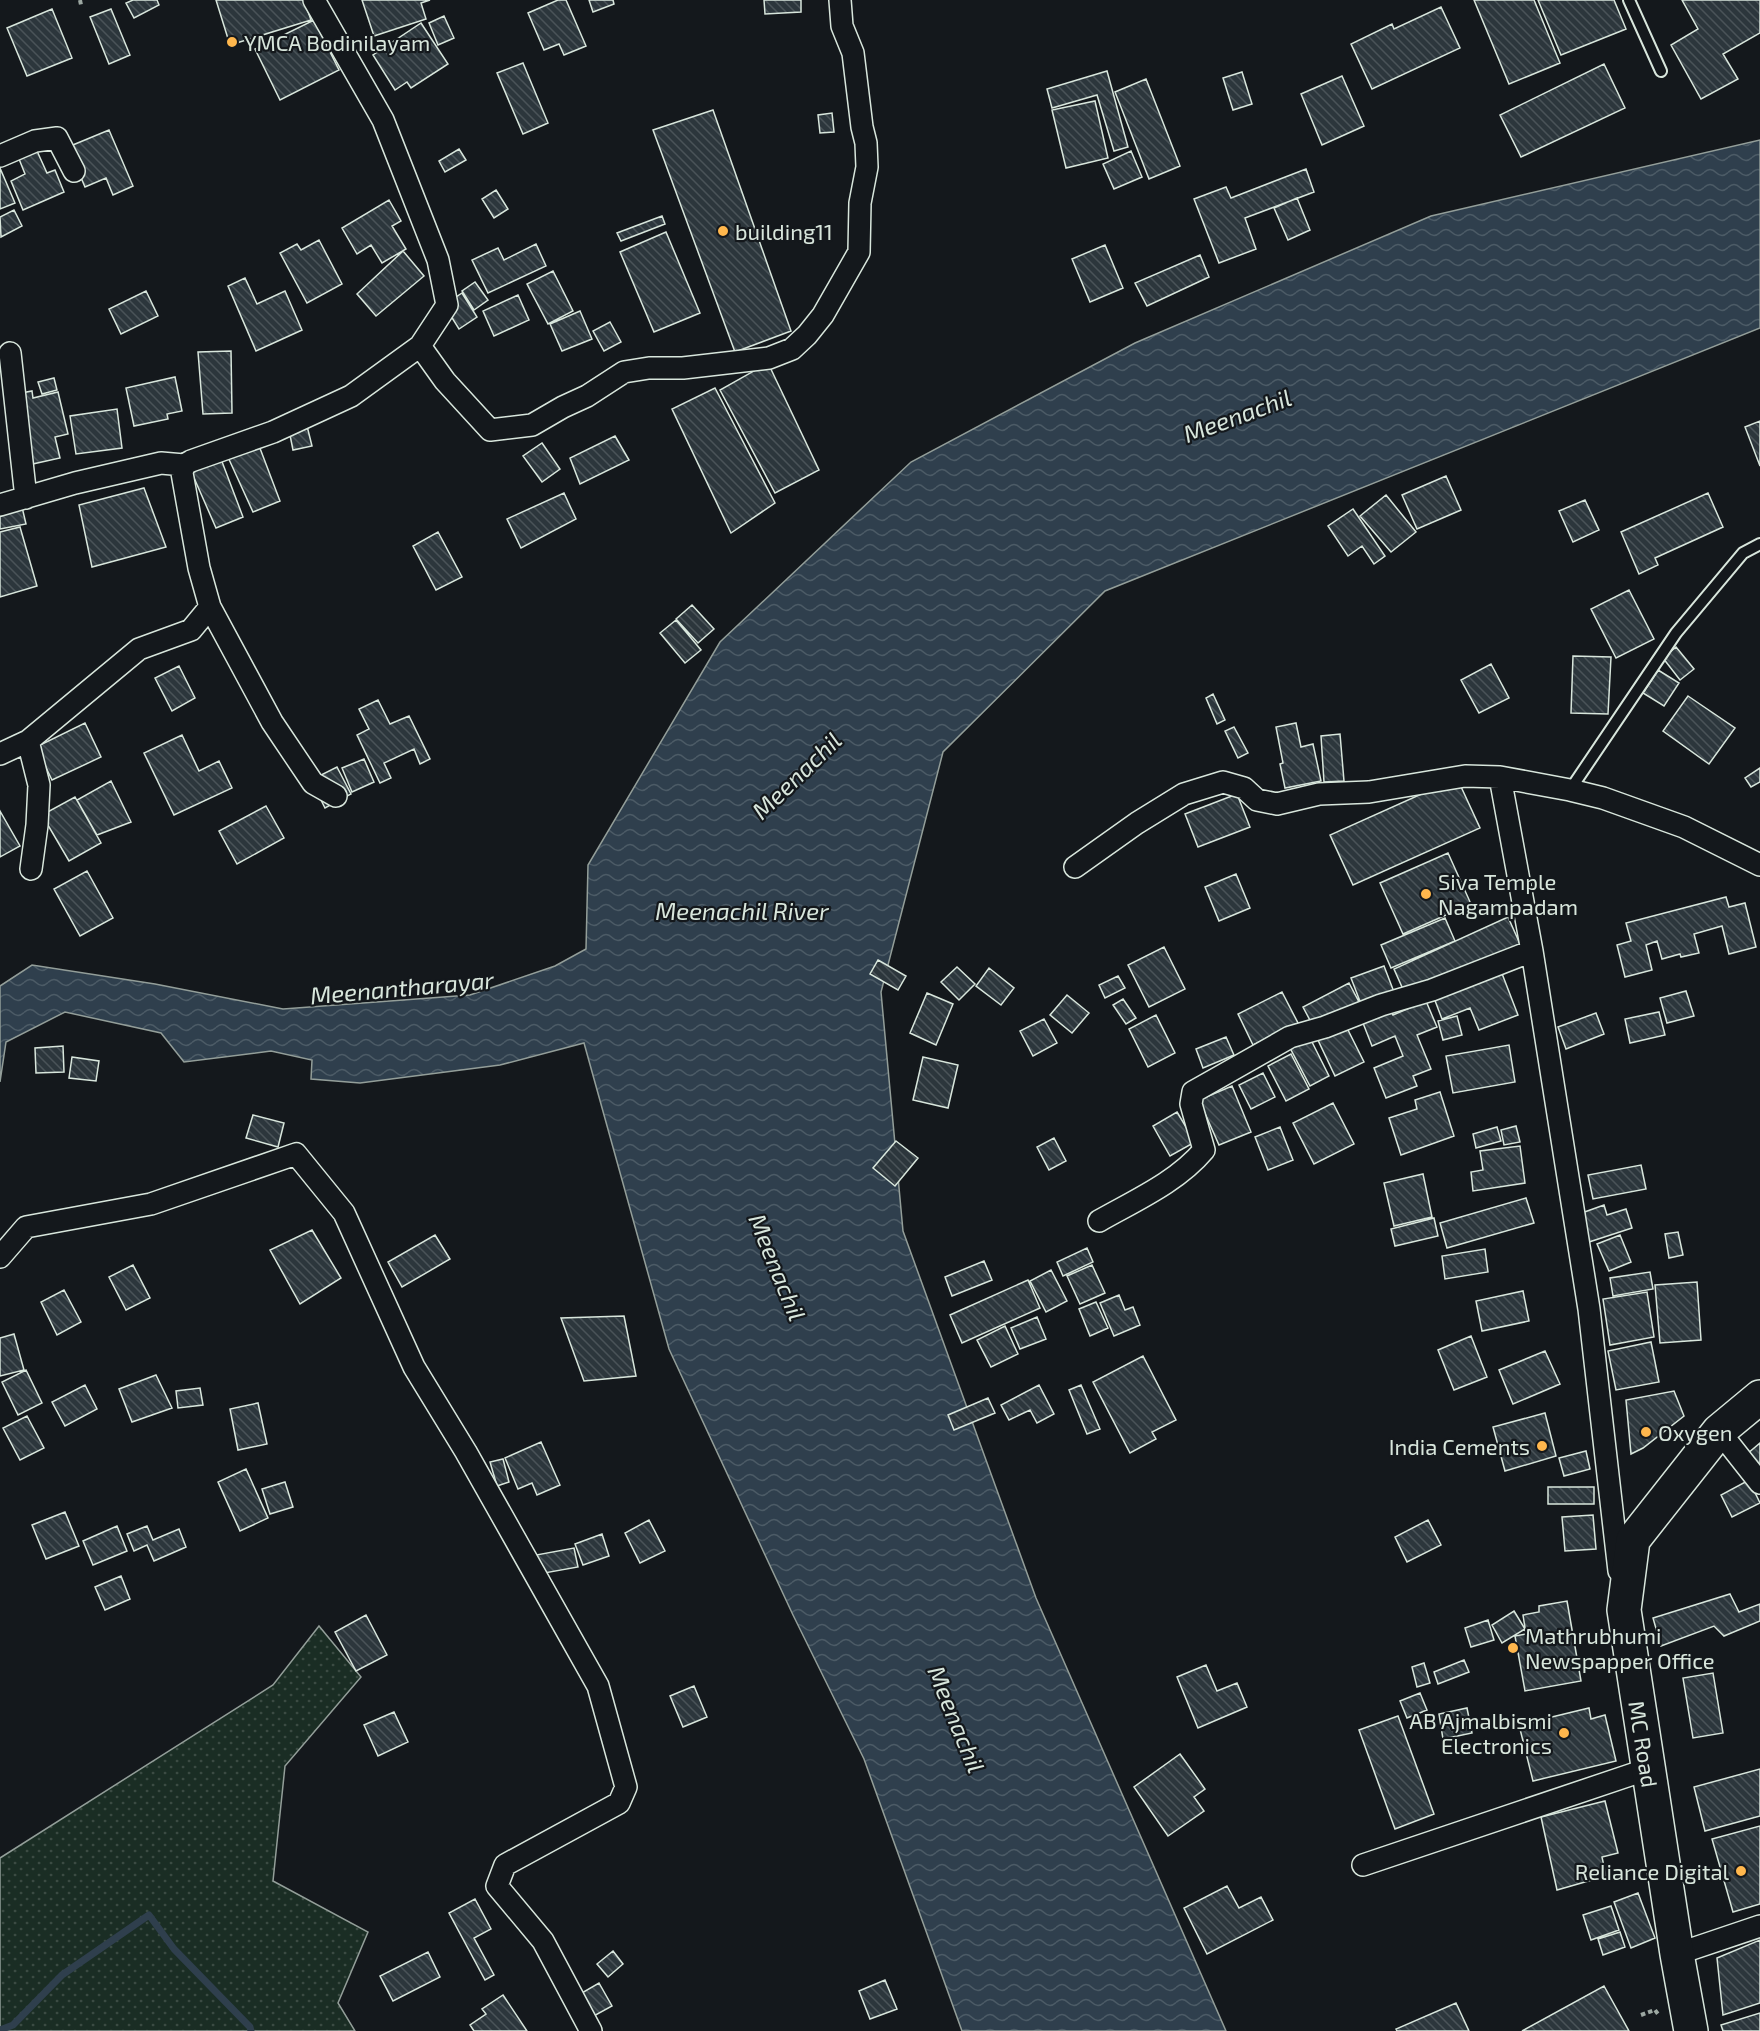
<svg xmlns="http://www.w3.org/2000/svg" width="1760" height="2031" viewBox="0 0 1760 2031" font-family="'Exo 2',sans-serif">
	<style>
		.grass { fill: url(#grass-dots); stroke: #939e99; stroke-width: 1.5 }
		.water { fill: url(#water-waves); stroke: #939e99; stroke-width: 1.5 }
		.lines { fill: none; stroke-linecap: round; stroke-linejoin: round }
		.stream { stroke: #2f3f4d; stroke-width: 7 }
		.building { fill: url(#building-back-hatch); stroke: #d8e6dc; stroke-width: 1.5 }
		.service-casing { stroke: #d8e6dc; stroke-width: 14 }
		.minor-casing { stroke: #d8e6dc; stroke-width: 24 }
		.primary-casing { stroke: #d8e6dc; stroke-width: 36 }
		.path { stroke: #9da8a2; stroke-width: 4; stroke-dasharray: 4.5 3; stroke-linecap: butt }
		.service { stroke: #14181c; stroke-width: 10 }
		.minor { stroke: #14181c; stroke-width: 21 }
		.primary { stroke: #14181c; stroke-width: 33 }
		.poi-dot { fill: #ffb74d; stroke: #14181c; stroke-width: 2 }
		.labels { text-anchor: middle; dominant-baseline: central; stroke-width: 4.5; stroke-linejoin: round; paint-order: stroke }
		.poi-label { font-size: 22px; fill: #d8e6dc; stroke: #14181c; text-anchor: start }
		.street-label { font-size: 22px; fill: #d8e6dc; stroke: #14181c }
		.water-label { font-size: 24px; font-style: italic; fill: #d8e6dc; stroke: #14181c }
	</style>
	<defs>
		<pattern id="grass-dots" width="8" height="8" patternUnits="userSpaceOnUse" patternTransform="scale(1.5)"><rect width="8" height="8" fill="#1a2d24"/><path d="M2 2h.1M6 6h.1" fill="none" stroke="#3b4b43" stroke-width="1.8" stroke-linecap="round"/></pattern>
		<pattern id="water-waves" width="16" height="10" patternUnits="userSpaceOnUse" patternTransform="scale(1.5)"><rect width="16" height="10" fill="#2f3f4d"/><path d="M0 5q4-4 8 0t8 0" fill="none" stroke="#4c5b66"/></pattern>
		<pattern id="building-back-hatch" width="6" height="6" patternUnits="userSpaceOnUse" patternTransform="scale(1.5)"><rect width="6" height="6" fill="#2c363c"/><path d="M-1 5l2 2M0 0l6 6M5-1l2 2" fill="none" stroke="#4a5358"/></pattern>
	</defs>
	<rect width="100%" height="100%" fill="#14181c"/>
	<path class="grass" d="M319 1626 361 1677 285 1766 273 1881 368 1932 338 2003 355 2031H0V1858L273 1685Z"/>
	<path class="water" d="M1760 140V328L1105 591 943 752 881 992 903 1231 1036 1598 1226 2031H962L864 1759 793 1615 669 1349 584 1043 500 1065 360 1083 311 1079 312 1060 271 1051 184 1062 161 1033 65 1012 6 1042 0 1082V986L32 965 155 984 283 1009 470 995 555 966 586 949 588 865 720 642 911 462 1135 343 1431 216Z"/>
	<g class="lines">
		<path class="stream" d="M0 2030 13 2025 62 1975 149 1915 174 1949 250 2027 251 2031"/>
	</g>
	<path class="building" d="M133 0H157L159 5 134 18 126 3Z
		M216 0H304L311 20 230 45Z
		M362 0H430L421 3 426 19 374 36Z
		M558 0H566L586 46 564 55 559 44 544 50 528 13Z
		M589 0H613L614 4 593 12Z
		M764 0H801V12L765 14Z
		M1474 0H1534L1560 63 1509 84Z
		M1538 0H1614L1626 29 1561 55Z
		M1682 0H1760V33L1723 54 1738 79 1701 99 1671 45 1698 29Z
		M1441 7 1460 48 1372 89 1351 44 1392 24 1394 29Z
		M52 9 72 58 27 76 7 28Z
		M111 9 130 55 109 64 90 17Z
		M444 16 454 38 438 45 429 23Z
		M314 20 339 70 280 100 255 49Z
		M421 23 448 64 411 88 407 82 395 90 373 55Z
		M523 63 548 123 523 134 497 73Z
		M1604 64 1625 108 1521 157 1500 115Z
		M1107 71 1128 147 1114 151 1097 95 1052 108 1047 89Z
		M1242 72 1252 104 1233 110 1223 78Z
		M1342 76 1364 126 1322 145 1301 94Z
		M1146 79 1180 166 1149 179 1115 92Z
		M1095 101 1108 158 1066 168 1052 110Z
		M713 110 791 331 735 352 653 130Z
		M832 113 834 132 820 133 818 115Z
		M109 130 133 186 113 195 106 178 85 187 68 147Z
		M459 149 466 160 445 172 439 161Z
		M37 151 47 173 55 170 64 192 23 210 11 181 25 174 19 159Z
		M1131 151 1142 177 1114 189 1103 164Z
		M0 168 15 203 0 209Z
		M1306 169 1314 192 1245 218 1256 249 1219 263 1194 199 1226 187 1231 198Z
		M496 190 508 209 494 218 482 199Z
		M1297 198 1310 230 1288 240 1274 208Z
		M389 200 401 221 392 226 406 249 382 263 371 245 357 254 342 228Z
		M14 210 22 226 1 237 0 217Z
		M662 216 665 224 621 241 617 233Z
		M666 232 700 313 654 332 620 252Z
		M319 240 342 284 307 303 280 253 297 244 301 250Z
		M536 244 546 266 488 293 472 260 498 248 504 260Z
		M1105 245 1123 288 1090 302 1072 259Z
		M403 251 424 276 376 316 357 294Z
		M1200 255 1209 277 1147 306 1135 283Z
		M553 271 573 311 548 324 527 284Z
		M245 278 257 304 285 291 302 330 256 351 228 286Z
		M475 282 488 300 474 310 462 291Z
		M146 291 158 316 121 334 109 309Z
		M462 293 477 317 459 329 444 305Z
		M518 295 529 320 494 336 483 311Z
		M580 311 592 339 562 351 550 324Z
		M610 322 621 342 604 351 593 331Z
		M231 351 232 413 203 414 198 352Z
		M768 363 819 470 775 493 720 390Z
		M175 377 182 411 167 414 168 419 134 426 126 388Z
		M54 378 57 390 42 394 38 382Z
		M715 388 775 503 731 533 672 409Z
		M32 391 33 398 58 392 68 434 55 437 60 458 28 465 11 395Z
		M117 409 122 448 76 454 70 416Z
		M1760 421V466L1745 427Z
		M307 426 312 446 293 450 289 430Z
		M615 436 629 460 580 484 570 458Z
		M258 443 280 501 253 512 227 455Z
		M542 443 560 469 542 482 523 456Z
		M221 459 243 517 216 528 191 471Z
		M1446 476 1461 510 1417 529 1402 495Z
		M144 488 166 547 92 567 79 505Z
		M564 493 576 519 521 548 507 519Z
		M1708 493 1723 527 1655 558 1658 565 1639 574 1621 532Z
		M1386 495 1416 532 1391 552 1360 516Z
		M1585 500 1599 530 1573 542 1559 511Z
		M22 507 26 524 0 529V512Z
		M1353 509 1385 556 1374 564 1362 546 1348 556 1328 526Z
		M20 527 37 586 0 597V532Z
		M438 532 462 577 436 590 413 546Z
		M1629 590 1654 639 1616 658 1591 609Z
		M692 605 714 629 698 643 676 619Z
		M676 620 701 650 685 663 660 633Z
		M1676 647 1694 669 1680 680 1663 658Z
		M1573 656 1611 657 1608 714 1571 713Z
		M1491 664 1509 698 1479 713 1461 680Z
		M179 666 195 698 172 711 155 678Z
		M1658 670 1679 683 1664 706 1643 693Z
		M1213 694 1225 720 1217 724 1206 698Z
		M1688 696 1735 728 1709 764 1663 731Z
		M378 700 390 724 409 716 430 759 420 764 414 749 384 763 391 778 380 783 357 735 369 729 359 709Z
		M85 723 101 757 52 780 36 747Z
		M1296 723 1301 747 1313 744 1321 781 1285 788 1280 764 1283 763 1276 727Z
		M1234 727 1248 753 1238 758 1225 731Z
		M1340 734 1344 781 1324 782 1321 736Z
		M182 735 199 771 219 761 232 788 174 815 144 753Z
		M364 759 374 782 352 792 342 768Z
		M337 767 351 794 325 808 311 780Z
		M1760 768V782L1751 787 1745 778Z
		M1457 778 1480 828 1353 885 1330 835Z
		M111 781 131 822 97 835 77 800Z
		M1237 794 1250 827 1198 847 1185 814Z
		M75 797 101 843 69 861 42 815Z
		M266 806 284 838 237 864 219 831Z
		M0 811 20 846 0 857Z
		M1448 853 1471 904 1403 934 1380 883Z
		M87 871 113 918 80 936 54 889Z
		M1236 874 1250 908 1219 921 1205 887Z
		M1726 897 1729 907 1745 903 1756 947 1729 954 1722 926 1694 934 1699 953 1681 957 1680 954 1662 959 1657 941 1646 945 1652 970 1625 977 1617 945 1631 941 1626 923Z
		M1508 917 1520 944 1406 996 1394 969Z
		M1445 918 1455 941 1391 968 1381 945Z
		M1164 947 1185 989 1149 1007 1128 965Z
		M878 960 906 976 898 990 870 974Z
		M1384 966 1394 992 1361 1004 1351 978Z
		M957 967 975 984 959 1000 941 982Z
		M989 968 1014 988 1001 1005 976 986Z
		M1501 971 1518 1015 1479 1030 1470 1008 1442 1019 1434 998Z
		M1118 976 1125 988 1105 998 1099 985Z
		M1349 983 1359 1002 1313 1026 1303 1007Z
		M1686 991 1694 1016 1667 1023 1660 998Z
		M1282 992 1298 1023 1253 1045 1238 1014Z
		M927 993 953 1004 936 1045 910 1033Z
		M1067 995 1089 1013 1072 1033 1050 1015Z
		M1123 999 1136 1018 1126 1024 1113 1005Z
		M1426 1001 1437 1027 1417 1035 1431 1069 1413 1076 1417 1086 1386 1098 1374 1068 1403 1056 1395 1036 1372 1046 1361 1018 1389 1006 1393 1015Z
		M1659 1012 1665 1035 1630 1043 1625 1019Z
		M1596 1013 1604 1034 1566 1049 1558 1027Z
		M1156 1015 1175 1053 1148 1067 1129 1029Z
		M1457 1016 1462 1035 1443 1040 1438 1021Z
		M1044 1019 1057 1043 1033 1056 1020 1031Z
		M1345 1024 1364 1062 1335 1076 1317 1038Z
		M1309 1036 1329 1076 1310 1086 1289 1046Z
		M1226 1037 1234 1055 1203 1068 1196 1049Z
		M1509 1045 1515 1082 1453 1093 1446 1056Z
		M63 1046 64 1072 36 1073 35 1048Z
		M1291 1054 1309 1089 1286 1101 1268 1066Z
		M72 1057 99 1061 96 1081 69 1078Z
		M923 1057 958 1065 948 1108 913 1100Z
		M1263 1073 1275 1097 1251 1109 1239 1085Z
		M1232 1086 1251 1132 1219 1145 1199 1100Z
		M1440 1092 1454 1136 1401 1155 1389 1118 1417 1109 1415 1100Z
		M1333 1103 1354 1144 1314 1164 1293 1123Z
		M1177 1112 1195 1142 1170 1156 1153 1126Z
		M253 1115 284 1123 278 1147 246 1138Z
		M1516 1126 1520 1142 1504 1145 1501 1130Z
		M1280 1127 1293 1160 1268 1170 1255 1137Z
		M1497 1127 1501 1141 1476 1148 1473 1134Z
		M1054 1138 1066 1161 1049 1170 1037 1147Z
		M896 1141 918 1158 895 1186 873 1168Z
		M1520 1146 1525 1183 1473 1191 1471 1172 1483 1170 1480 1151Z
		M1641 1165 1646 1189 1593 1199 1588 1175Z
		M1423 1174 1432 1217 1394 1226 1384 1183Z
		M1526 1198 1534 1223 1447 1248 1440 1223Z
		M1604 1205 1607 1215 1626 1209 1632 1228 1589 1242 1579 1214Z
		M1434 1218 1438 1236 1395 1246 1391 1229Z
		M312 1230 341 1278 300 1304 270 1250Z
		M1678 1232 1683 1255 1669 1258 1665 1234Z
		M435 1235 450 1259 402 1287 388 1262Z
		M1620 1235 1631 1262 1609 1271 1597 1244Z
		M1087 1248 1093 1262 1063 1276 1057 1262Z
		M1485 1249 1488 1272 1445 1279 1442 1256Z
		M984 1261 992 1280 952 1296 945 1277Z
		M133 1265 150 1298 126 1310 109 1277Z
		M1092 1265 1105 1293 1080 1304 1067 1276Z
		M1051 1270 1067 1301 1046 1312 1030 1281Z
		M1650 1272 1653 1289 1613 1296 1610 1278Z
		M1028 1280 1040 1308 962 1343 950 1315Z
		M1697 1282 1701 1340 1660 1343 1655 1285Z
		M64 1290 81 1322 57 1335 41 1302Z
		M1523 1291 1529 1321 1482 1331 1476 1301Z
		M1647 1292 1654 1337 1610 1345 1603 1299Z
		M1119 1295 1125 1310 1133 1307 1140 1325 1114 1336 1100 1303Z
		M1096 1302 1108 1328 1090 1336 1079 1309Z
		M624 1316 636 1376 584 1381 561 1318Z
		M1037 1317 1046 1339 1020 1349 1011 1328Z
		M1005 1326 1018 1354 991 1367 977 1340Z
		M14 1334 24 1370 0 1376V1338Z
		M1471 1336 1487 1377 1454 1390 1438 1350Z
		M1651 1342 1659 1382 1616 1390 1608 1351Z
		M1545 1351 1560 1384 1513 1404 1499 1370Z
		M1143 1356 1176 1420 1152 1432 1156 1439 1130 1453 1093 1382Z
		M26 1370 42 1403 18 1415 2 1382Z
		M156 1375 172 1408 132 1422 119 1389Z
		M85 1385 97 1409 65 1426 52 1402Z
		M1039 1385 1054 1414 1037 1423 1030 1410 1009 1420 1001 1405Z
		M1081 1385 1100 1429 1087 1434 1069 1390Z
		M200 1388 203 1405 178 1408 176 1391Z
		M1674 1391 1684 1416 1643 1448 1631 1454 1626 1400Z
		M988 1398 995 1413 954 1430 948 1415Z
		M258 1403 267 1444 238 1450 230 1409Z
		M1545 1413 1556 1456 1505 1471 1493 1427Z
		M27 1416 44 1448 20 1460 3 1428Z
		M541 1442 560 1485 537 1495 532 1483 518 1489 505 1458Z
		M1760 1443V1468L1747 1454Z
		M1586 1451 1590 1469 1564 1476 1559 1458Z
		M503 1459 509 1482 497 1486 490 1462Z
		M246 1469 268 1518 240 1531 218 1482Z
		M1749 1480 1760 1503 1732 1517 1721 1495Z
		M285 1482 293 1507 270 1514 262 1489Z
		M1548 1487H1594V1504H1548Z
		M65 1512 79 1546 46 1559 32 1525Z
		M1593 1515 1596 1549 1565 1551 1562 1517Z
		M649 1520 665 1551 640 1563 625 1533Z
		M1428 1520 1441 1545 1407 1562 1395 1537Z
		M117 1526 127 1551 93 1565 83 1541Z
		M147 1526 153 1540 179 1529 186 1547 154 1561 147 1545 134 1551 127 1534Z
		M602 1534 609 1556 583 1565 575 1544Z
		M574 1548 578 1567 539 1574 536 1555Z
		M121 1576 130 1599 105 1610 95 1587Z
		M1730 1594 1739 1612 1760 1604V1621L1724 1636 1714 1626 1661 1646 1653 1618Z
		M1567 1601 1581 1681 1525 1691 1515 1636 1526 1634 1523 1615 1539 1612V1606Z
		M1514 1611 1525 1629 1502 1643 1492 1625Z
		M366 1615 387 1655 356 1671 335 1632Z
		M1488 1620 1494 1640 1471 1647 1465 1628Z
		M1464 1660 1469 1672 1438 1684 1434 1672Z
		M1424 1663 1430 1683 1417 1687 1412 1667Z
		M1206 1665 1217 1691 1237 1683 1247 1707 1198 1728 1177 1677Z
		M1713 1673 1723 1733 1693 1738 1683 1678Z
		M694 1686 707 1717 683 1727 670 1696Z
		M1420 1693 1427 1710 1407 1718 1400 1701Z
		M1467 1708 1472 1733 1443 1739 1439 1714Z
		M1589 1708 1591 1719 1605 1715 1616 1761 1533 1781 1519 1725Z
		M394 1712 408 1742 378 1756 364 1725Z
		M1398 1716 1434 1814 1395 1829 1359 1730Z
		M1180 1754 1205 1789 1194 1797 1204 1811 1168 1836 1134 1787Z
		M1760 1769V1816L1705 1831 1694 1787Z
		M1605 1801 1618 1853 1602 1857 1606 1876 1557 1890 1541 1817Z
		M1760 1826V1904L1733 1912 1712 1839Z
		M1227 1886 1239 1908 1261 1897 1273 1920 1207 1954 1184 1908Z
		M1638 1893 1655 1938 1631 1948 1614 1902Z
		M475 1899 491 1929 474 1938 494 1975 485 1980 449 1913Z
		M1611 1906 1619 1930 1591 1940 1583 1915Z
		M1620 1932 1625 1947 1603 1955 1598 1939Z
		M1760 1940V2003L1723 2015 1717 1958Z
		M613 1951 623 1964 608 1977 597 1964Z
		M428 1952 440 1977 393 2001 380 1976Z
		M885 1980 897 2009 870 2019 859 1991Z
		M599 1983 612 2006 592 2017 580 1994Z
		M1604 1986 1629 2031H1522Z
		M503 1995 527 2031H474L470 2025 486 2014 482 2009Z
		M1456 2003 1469 2031H1397L1396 2029Z
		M1760 2013V2031H1723L1721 2025Z"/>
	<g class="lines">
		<g class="service-casing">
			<path id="service" d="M1629 0 1661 71
				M1570 790 1676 633 1743 553 1760 544"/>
		</g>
		<g class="minor-casing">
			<path id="minor" d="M314 0 383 120 438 260 447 305 420 346 351 396 273 432 191 461 184 465 182 473 199 568 210 607 272 722 313 783 336 796
				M0 156 35 141 57 138 74 171
				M420 346 445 381 490 430 532 425 563 407 587 396 624 372 649 368H683L769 358 792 349 807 335 823 315 859 252 860 203 867 167 866 143 862 127 853 53 842 26 840 0
				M10 353 26 498
				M0 505 75 483 161 463 184 465
				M28 741 39 785 37 825 31 869
				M0 754 28 741 139 649 191 630 210 607
				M1500 777 1532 951 1589 1309 1619 1571
				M1075 867 1137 823 1184 794 1223 782 1244 788 1257 800 1277 804 1319 794 1369 792 1465 776 1500 777 1570 790 1603 798 1684 827 1760 865
				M1099 1221C1136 1200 1177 1182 1204 1150L1191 1104 1193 1092 1290 1037 1325 1027 1381 1005 1432 990 1532 951
				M0 1257 26 1227 151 1204 296 1154 344 1213 414 1367 466 1452 598 1686 626 1787 619 1803 505 1865 497 1886 543 1941 591 2031
				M1719 1431 1760 1483
				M1363 1865 1648 1769
				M1677 1954 1760 1926"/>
		</g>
		<g class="primary-casing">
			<path id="primary" d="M1691 2031 1677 1954 1624 1610 1633 1540 1719 1431 1760 1397"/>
		</g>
		<path class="path" d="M80 0 81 5
			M1641 2015 1655 2010 1658 2014"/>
		<use href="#service" class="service"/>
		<use href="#minor" class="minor"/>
		<use href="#primary" class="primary"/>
	</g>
	<g class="poi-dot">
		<circle cx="232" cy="42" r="6"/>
		<circle cx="723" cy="231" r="6"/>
		<circle cx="1426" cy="894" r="6"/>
		<circle cx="1646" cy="1432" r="6"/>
		<circle cx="1542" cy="1446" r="6"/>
		<circle cx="1513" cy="1648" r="6"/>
		<circle cx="1564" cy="1733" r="6"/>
		<circle cx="1741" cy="1871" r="6"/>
	</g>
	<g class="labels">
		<g class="poi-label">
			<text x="244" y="42">YMCA Bodinilayam</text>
			<text x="735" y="231">building11</text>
			<text x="1438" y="881">Siva Temple<tspan x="1438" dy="25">Nagampadam</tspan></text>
			<text x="1658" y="1432">Oxygen</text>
			<text x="1530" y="1446" text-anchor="end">India Cements</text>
			<text x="1525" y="1635">Mathrubhumi<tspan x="1525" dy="25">Newspapper Office</tspan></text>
			<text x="1552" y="1720" text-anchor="end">AB Ajmalbismi<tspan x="1552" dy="25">Electronics</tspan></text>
			<text x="1729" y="1871" text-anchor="end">Reliance Digital</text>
		</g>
		<g class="street-label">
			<text transform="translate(1644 1744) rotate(81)">MC Road</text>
		</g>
		<g class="water-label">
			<text transform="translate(1237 415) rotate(-20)">Meenachil</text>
			<text transform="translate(796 775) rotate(-44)">Meenachil</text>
			<text x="742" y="910">Meenachil River</text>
			<text transform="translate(402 987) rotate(-5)">Meenantharayar</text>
			<text transform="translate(778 1267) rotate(68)">Meenachil</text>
			<text transform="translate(957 1719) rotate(68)">Meenachil</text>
		</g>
	</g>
</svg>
